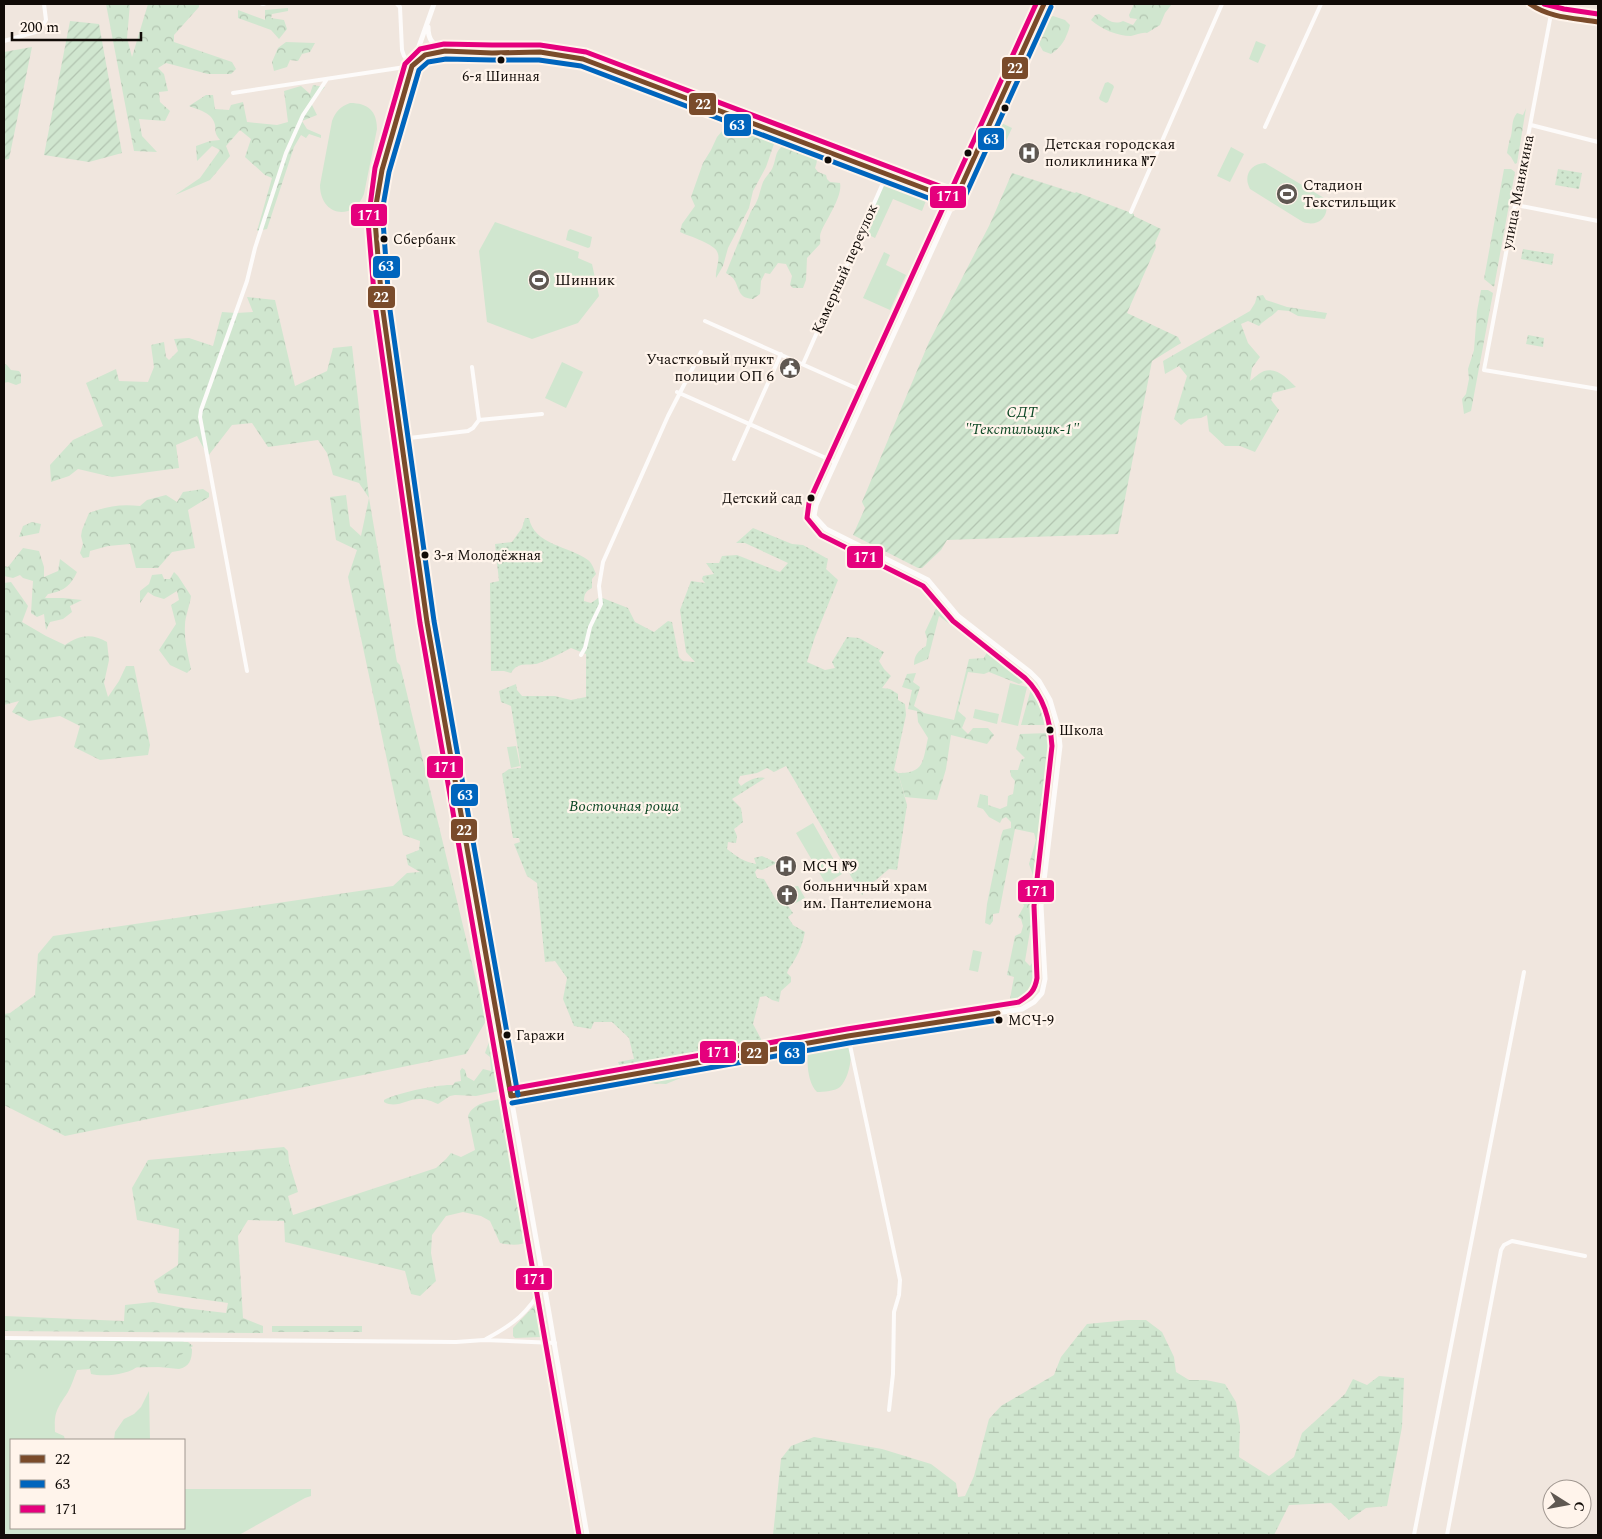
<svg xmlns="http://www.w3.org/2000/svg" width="1602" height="1539" viewBox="0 0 1602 1539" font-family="Spectral,serif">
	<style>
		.grass { fill: #d0e6cf }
		.forest { fill: url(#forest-crowns) }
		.wetland { fill: url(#wetland-marsh) }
		.park { fill: url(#park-dots) }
		.garden { fill: url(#garden-furrows) }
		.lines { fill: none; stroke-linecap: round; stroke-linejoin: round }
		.minor { stroke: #fdfbfa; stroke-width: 4 }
		.secondary { stroke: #fdfbfa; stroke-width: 5 }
		.bus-1-casing { stroke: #fff4eb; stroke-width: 9 }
		.bus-2-casing { stroke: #fff4eb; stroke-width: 9 }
		.bus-3-casing { stroke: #fff4eb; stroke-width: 9 }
		.bus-1 { stroke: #7a4b2a; stroke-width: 5 }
		.bus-2 { stroke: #0065bd; stroke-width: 5 }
		.bus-3 { stroke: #e5007d; stroke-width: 5 }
		.bus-dot { fill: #110b07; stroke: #fff4eb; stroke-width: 2 }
		.labels { text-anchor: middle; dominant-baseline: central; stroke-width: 4.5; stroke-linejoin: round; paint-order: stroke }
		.bus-label { font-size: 14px; fill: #110b07; stroke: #fff4eb; text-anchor: start }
		.poi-label { font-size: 15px; fill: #110b07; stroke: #fff4eb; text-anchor: start }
		.street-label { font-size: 15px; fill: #110b07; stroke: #fff4eb }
		.park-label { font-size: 15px; font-style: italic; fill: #0c4724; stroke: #fff4eb }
		.line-badge { stroke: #fff4eb; stroke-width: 2 }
		.badge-label { font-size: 14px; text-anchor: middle; font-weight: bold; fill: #fff }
	</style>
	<defs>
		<pattern id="forest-crowns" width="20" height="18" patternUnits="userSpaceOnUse" patternTransform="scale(1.25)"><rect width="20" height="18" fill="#d0e6cf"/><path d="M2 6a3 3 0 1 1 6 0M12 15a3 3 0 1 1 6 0" fill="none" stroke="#b2c4b0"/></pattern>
		<pattern id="wetland-marsh" width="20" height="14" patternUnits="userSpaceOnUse" patternTransform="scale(1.25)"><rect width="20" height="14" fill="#d0e6cf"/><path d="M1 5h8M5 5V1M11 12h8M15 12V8" fill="none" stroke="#b2c4b0"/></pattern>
		<pattern id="park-dots" width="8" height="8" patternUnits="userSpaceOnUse" patternTransform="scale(1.25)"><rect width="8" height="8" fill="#d0e6cf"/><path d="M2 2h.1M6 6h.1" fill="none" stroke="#b2c4b0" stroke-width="1.8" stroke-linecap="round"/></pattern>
		<pattern id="garden-furrows" width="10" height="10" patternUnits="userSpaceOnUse" patternTransform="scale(1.25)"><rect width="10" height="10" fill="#d0e6cf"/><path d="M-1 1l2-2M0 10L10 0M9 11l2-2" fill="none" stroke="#b2c4b0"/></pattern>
	</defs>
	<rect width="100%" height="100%" fill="#f0e6de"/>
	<path class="grass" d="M1256 41 1266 45 1258 63 1249 59Z
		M1108 82 1113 85 1114 87 1108 102 1106 103 1100 100 1099 98 1105 83Z
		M350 103C368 103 377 111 377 129L364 194C353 222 320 216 320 185L332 121C336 111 340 107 350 103Z
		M995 120 1012 128 1006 141 994 122Z
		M1231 147 1244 154 1230 182 1217 176Z
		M1265 163 1324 198C1332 214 1320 228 1303 222L1250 189C1243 176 1250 164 1265 163Z
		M886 178 927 198 922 211 893 199 875 238 863 232Z
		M495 222 579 252 578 258 592 264 599 296 578 323 532 339 487 322 479 251Z
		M570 229 592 237 590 247 588 248 566 240 568 231Z
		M884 252 890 255 886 265 906 275 890 310 863 298Z
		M562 362 583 372 566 408 545 398Z
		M1010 683 1027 687 1018 726 1001 722Z
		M975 709 999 714 997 724 973 718Z
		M516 746 520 766 511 768 507 747Z
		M813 823 842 874 826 884 796 833Z
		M798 886 805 898 790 906 785 900 794 895 790 887Z
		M973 950 982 952 978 972 969 970Z
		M844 1038C856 1047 850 1077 840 1087 836 1091 823 1092 817 1092 807 1083 805 1056 811 1044Z
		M4 1339 183 1341 192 1349C192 1360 189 1367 179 1369L139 1365C130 1375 103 1377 91 1374L90 1369 77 1370C74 1377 72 1385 68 1392 57 1409 54 1411 55 1432L64 1436 65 1440H11V1528H184V1489H311V1496L305 1498 239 1535H4Z
		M149 1391 150 1440H114L115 1432 124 1419 134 1414 141 1407Z"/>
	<path class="forest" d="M106 4H130L127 38 132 57 148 4H199V7L174 35V42L232 62 236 69 231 74H208L166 63 158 68 164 74 168 91 159 92 160 102 170 111 165 121 139 119 142 136 157 152 134 151Z
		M1134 4H1172L1165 13 1160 25 1147 33C1141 32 1137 35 1131 36 1117 36 1101 29 1091 20L1095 15 1099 14C1106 18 1113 26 1123 21L1133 25 1137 19 1130 18 1129 15Z
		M288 8V11L272 14 271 18 284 20 287 29 279 39 271 30 238 18V10L265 20V10Z
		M1053 16 1065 20 1070 25C1067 37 1062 47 1051 54L1043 51 1038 42 1045 20Z
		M286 42 315 43 310 52 302 54 298 61 290 60 287 67 274 71 272 62 278 48Z
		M313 85 325 87 311 103 317 115 302 121 307 129 321 135V138L309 134 306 138 301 135 294 147 267 229 257 231 272 178 265 175 245 157 251 139 240 130 226 146 230 156 210 180 175 195 200 178 220 150 212 146 197 161 196 146 210 141 220 140C214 132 216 133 215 125 213 113 199 110 189 106L206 95H213L215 109 229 110 231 105 243 102 247 122 277 125 288 122 284 91 301 86 310 94Z
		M1526 108 1517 163 1515 164 1511 157 1507 153C1508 147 1509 142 1511 136 1513 128 1511 120 1517 113L1523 115Z
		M742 127 756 129 775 141 766 167 753 191 749 208 728 248 723 266 716 278C715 270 720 261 718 254 717 244 688 236 680 232L682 224 695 206 691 197 703 163 711 150 717 137 723 130 732 131Z
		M785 145C794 146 810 148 816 156 818 160 816 165 815 168L818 172 826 175 827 179 830 182 840 183C843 196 826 220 821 232 819 237 821 240 820 244L807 258 806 280 803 288H793L790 285 792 276 786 264 778 263 770 274 765 273 761 281 760 294 753 299C739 298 740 291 735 281 733 277 729 275 726 273L751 211C759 201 759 193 763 182 765 177 770 173 772 169 777 159 774 150 785 145Z
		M1504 169H1511L1515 172 1494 287 1484 279Z
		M1481 290H1488L1493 293 1471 411 1464 414 1462 399 1466 394 1469 379 1468 369 1474 350 1477 311Z
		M1263 295 1266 300 1287 307 1327 313 1325 319 1298 316 1289 311 1278 310C1272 317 1265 319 1259 326L1248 321 1241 324 1248 343 1260 357 1252 368 1250 381C1254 378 1259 373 1264 371 1277 367 1288 379 1296 387L1273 393 1271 400 1279 410 1255 452 1240 446H1225L1209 431 1207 415 1201 418 1189 419 1181 425 1174 419 1187 376 1179 366 1165 374 1163 361 1250 311 1255 303 1257 296Z
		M247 297 275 300 295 386 327 371 333 348 352 346 369 498 397 662 400 665 486 1021 466 1054 65 1136 4 1105V1014L10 1013 35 995 38 954 53 936 393 886 407 873 420 872 408 865 406 855 419 850 420 841 403 835 348 577 357 550 336 540 330 497 346 495 350 526 361 536 369 498 359 483 333 475 327 453 318 440 268 447 252 423 232 425 208 456 197 436 176 445 179 468 112 477 78 469 69 476 51 482 50 465 73 440 103 426 86 383 116 369 119 381 148 382 154 367 151 345 164 342 166 357 169 360 178 351 174 339 189 338 213 346 222 312 236 313 253 312Z
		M4 364 7 365 11 370 19 371 21 374V383L16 385 8 382 4 383Z
		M203 489 209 493V497L188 510 195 548 172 552 158 568H136L130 544 108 546 90 551 89 557 83 558 80 553 83 544 81 536 82 530 89 513C107 506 121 504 140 506L147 500 166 495 177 502 183 492Z
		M32 522 41 524 39 533 19 537 23 526Z
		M23 548 39 551 44 567V577L58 571 60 559 77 572C70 587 63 591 48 594L45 598H63L82 600 70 606 72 612 63 619 50 622 46 630 44 614 37 617 31 613 33 581 23 578 20 575 13 578 4 576V566L8 567Z
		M174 572 178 576 191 596C190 605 185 617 185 625 184 640 188 655 191 669L187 673 170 665 159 650 176 624 171 605 179 600 177 591 164 599 154 596 148 592 140 603V591L149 584 152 575 162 574 164 579H170Z
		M11 582 28 606 22 622 46 636 65 645C79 635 92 633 107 642L109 660 104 683 108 697 119 681 126 666H134L150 745 148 755 100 760 74 747 80 726 60 716 29 721 12 712 19 701 4 705V583Z
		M938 604 953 620 1030 680 1045 704 1048 725H1021L1031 689 1023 682 1019 684 989 672 984 674 968 672 958 711 966 718 962 728 968 734 973 728H988L994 735 987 744 951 735 946 769 937 800 905 797 898 773C925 774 923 759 928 738L918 722 917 711 908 709 912 690 902 687 907 674 916 673 913 682 920 687 914 706 924 713 954 720 969 659 984 658 987 652 939 616 928 659 914 665C914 655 918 651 926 646L927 639 925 632Z
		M1049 733 1051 775 1036 895 1025 961 1030 966 1039 953 1040 979 1033 994 1021 999H1010L1014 977 1007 975 1015 936 1021 933 1023 926 1021 919 1018 917 1024 906 1022 900 1023 893 1033 890 1034 878 1029 864 1036 840 1034 833 1015 829 999 913 993 914V921L990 925 985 923 987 904 1001 836 1003 830 1011 828V822L1006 817 1002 819 1000 823 989 817 983 809 977 807 980 794 988 796V805L1000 809 1007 806 1008 796 1013 794 1015 781 1011 776 1010 770H1018L1021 760 1025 758 1016 749 1020 734Z
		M490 1039 493 1040C495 1057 510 1076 499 1091L476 1096 455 1095 450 1096 438 1104C431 1101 427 1099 419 1099 407 1099 396 1109 384 1102V1100C396 1093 438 1084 453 1085L455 1082 461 1081 460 1071 462 1068 465 1070 467 1077 474 1081 483 1069 491 1071 490 1057 485 1053Z
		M674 1069 683 1070V1077L666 1084 646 1083 643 1081V1075Z
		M631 1076 640 1077V1081C638 1083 620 1089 617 1089 613 1090 609 1087 605 1087 593 1088 585 1097 574 1092L575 1089C590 1078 604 1085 619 1082 624 1081 627 1078 631 1076Z
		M501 1099 504 1100 509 1115 530 1241C521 1246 509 1245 500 1243L490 1221 481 1216 463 1212 446 1216 432 1235 431 1253 436 1281 420 1296 411 1294 405 1271 285 1242 284 1221 248 1220 238 1236 243 1318 263 1326V1333L4 1331V1316L124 1321 125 1305 153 1302 184 1308 226 1313 228 1303 158 1293 154 1281 178 1265 179 1229 137 1220 132 1188 148 1160 284 1147 288 1151 289 1162 298 1192 288 1196 293 1215 436 1168 446 1159 451 1153 461 1157 475 1150 468 1116C473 1103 489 1101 501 1099Z
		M538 1302H540L544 1305 548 1333 540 1337 515 1338 513 1336V1328Z
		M272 1326H362V1332H272Z
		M4 1341 188 1342 193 1346 165 1367 4 1369Z"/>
	<path class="wetland" d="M1128 1320H1146L1162 1332 1174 1357 1176 1372 1189 1380H1206L1225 1384 1236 1402 1240 1426 1239 1457 1269 1476 1294 1457 1302 1433 1345 1394 1353 1379 1367 1385 1379 1376 1404 1378 1402 1427 1387 1506 1366 1508 1349 1520 1331 1503 1289 1505 1274 1535H773L781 1459 791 1446 814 1437 882 1449 931 1464 956 1483 958 1497 965 1496 974 1476 989 1419 1001 1406 1054 1375 1061 1357 1087 1324Z"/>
	<path class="park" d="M1558 169 1582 173 1579 189 1555 185Z
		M1523 249 1554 254 1552 265 1521 259Z
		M1528 335 1544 338 1543 347 1526 344Z
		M525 518H529C534 545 569 546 588 560 592 563 594 569 596 574L592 579V588C586 591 584 594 584 601L591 603 600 597 628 608 635 622 654 632 668 621 672 622 679 657 683 661 695 662 686 652 680 610 691 581 705 583 702 579 703 576 714 574 706 563H719L722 556 737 555 780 572 788 563 745 543H736L753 528 792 544 803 545 828 559 826 569 838 580 815 637 807 662 825 670 835 668 832 662 847 637 859 638 884 652 879 661 884 669 891 676 882 688 890 689 898 694V700L905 704 906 715 894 770 898 773 907 805 897 870 889 869 863 891V895H862L786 766 774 772 767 768 757 773 740 776 738 782 741 786C749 780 756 776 765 778L732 799 741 808 743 822 734 829 737 836 736 843 728 842 727 849C736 856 744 862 756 864L754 858 762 856 777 863 762 870 757 869 755 872 757 878 764 879 776 900H784L793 913 788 917 793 925 805 932C803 942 800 951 795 959 792 965 789 967 787 973L791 977V982L781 991 779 1002 772 1000 766 996 760 997 753 1024 761 1039 763 1048 622 1071 618 1062 634 1059 629 1038 612 1022H594L591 1029 574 1026 563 999 567 978 555 961 545 962 537 883 527 876 514 844 520 842 519 838H513L502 774 509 769 521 768 511 706 501 702 499 691 516 684 517 690 522 696H555L571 700 586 697V654L571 648C561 653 550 659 539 663 528 667 519 660 511 673L504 671H491L490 583 499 581 495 544 512 542 522 528Z"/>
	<path class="garden" d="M70 21 99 24 122 153 89 162 44 155Z
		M32 47 9 159 4 160V52Z
		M1012 173 1075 193 1076 192 1134 214V216L1161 229 1155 243 1156 247 1127 313 1178 337 1181 343 1152 361 1118 534 947 540 941 550 922 568H918L853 535 865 508 862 502 929 342 990 224Z"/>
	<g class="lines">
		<path class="minor" d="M262 4H264
			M397 4 400 7 402 50 404 56 412 66
			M1551 14 1484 370 1598 389
			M4 41 39 31 46 20 44 4
			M233 93 412 66
			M1531 125 1598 142
			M1265 127 1321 4
			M1516 205 1598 221
			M1131 212 1222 4
			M705 321 867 393
			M803 364 887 174
			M677 392 835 462
			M479 420 542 414
			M401 439 468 431 473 428 479 420 472 367
			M734 459 781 354
			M581 655 585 648 590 627 601 604 599 586 603 562 668 416 701 352
			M247 671 200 417 201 410 247 281 255 248 286 153 303 115 327 79
			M848 1036 900 1280 899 1295 894 1312 893 1374 889 1410
			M4 1338 456 1342 484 1340 555 1343
			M486 1339C514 1324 528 1313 544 1285
			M1414 1535 1524 972
			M1447 1535 1501 1250 1504 1245 1512 1241 1585 1256"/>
		<path class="secondary" d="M434 4 412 66 382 170 375 221 382 304 427 622 544 1284 587 1535
			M1530 4C1547 18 1576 18 1598 22
			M428 27C428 40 433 45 445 51
			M415 63 425 55 445 51 492 53 540 52 583 59 955 200
			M511 1096 848 1036 1022 1009 1034 1002 1042 993 1045 979 1041 906 1060 746 1058 727 1050 700 1039 681 1030 672 958 616 928 580 826 529 814 516 816 505 820 496 1044 4"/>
		<g class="bus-1-casing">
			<path id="bus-1" d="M1530 4C1550 18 1574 18 1598 22
				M955 200 1044 4
				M511 1096 427 622 382 304 375 221 376 205 382 170 412 66 425 55 445 51 492 53 540 52 583 59 955 200
				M511 1096 848 1036 998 1013"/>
		</g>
		<g class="bus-2-casing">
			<path id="bus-2" d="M962 203 1051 7
				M518 1095 434 621 389 303 383 221V206L389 172 419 70 428 62 446 59 492 60H539L581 66 952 207
				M512 1103 849 1043 999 1020"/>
		</g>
		<g class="bus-3-casing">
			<path id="bus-3" d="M1544 4 1564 9 1598 14
				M510 1089 847 1029 1019 1002C1030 995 1035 991 1037 978L1034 906 1052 746C1050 720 1044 696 1025 678L953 621 923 586 821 535 807 518 809 503 813 493 1036 4
				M579 1535 420 623 375 305 368 221 375 168 405 64 420 49 444 44 492 45H540L586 52 958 193"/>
		</g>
		<use href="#bus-1" class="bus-1"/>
		<use href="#bus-2" class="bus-2"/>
		<use href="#bus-3" class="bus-3"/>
	</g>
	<defs>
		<g id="hospital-disc" transform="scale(1.125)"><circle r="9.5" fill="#5f5852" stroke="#fff4eb"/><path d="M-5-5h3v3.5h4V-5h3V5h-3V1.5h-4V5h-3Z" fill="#fff"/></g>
		<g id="stadium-disc" transform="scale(1.125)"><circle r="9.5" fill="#5f5852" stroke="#fff4eb"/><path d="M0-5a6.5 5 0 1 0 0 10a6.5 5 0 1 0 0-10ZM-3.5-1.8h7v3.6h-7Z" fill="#fff"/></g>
		<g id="civic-disc" transform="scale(1.125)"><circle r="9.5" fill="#5f5852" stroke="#fff4eb"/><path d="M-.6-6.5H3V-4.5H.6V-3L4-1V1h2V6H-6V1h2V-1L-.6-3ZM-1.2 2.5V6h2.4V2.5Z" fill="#fff"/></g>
		<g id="church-disc" transform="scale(1.125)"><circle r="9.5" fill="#5f5852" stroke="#fff4eb"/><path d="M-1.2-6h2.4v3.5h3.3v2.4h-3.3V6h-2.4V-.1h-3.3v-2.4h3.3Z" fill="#fff"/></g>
	</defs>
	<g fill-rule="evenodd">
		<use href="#hospital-disc" x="1029" y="153"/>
		<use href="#stadium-disc" x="1287" y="194"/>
		<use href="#stadium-disc" x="539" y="280"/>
		<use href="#civic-disc" x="790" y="368"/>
		<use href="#hospital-disc" x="786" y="866"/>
		<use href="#church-disc" x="787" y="895"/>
	</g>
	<g class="bus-dot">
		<circle cx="501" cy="60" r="4.5"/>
		<circle cx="1005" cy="108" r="4.5"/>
		<circle cx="968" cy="153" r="4.5"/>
		<circle cx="828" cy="160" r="4.5"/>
		<circle cx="384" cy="239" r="4.5"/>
		<circle cx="811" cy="498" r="4.5"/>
		<circle cx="425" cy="555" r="4.5"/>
		<circle cx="1050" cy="730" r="4.5"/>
		<circle cx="999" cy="1020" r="4.5"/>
		<circle cx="507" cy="1035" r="4.5"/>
	</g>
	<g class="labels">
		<g class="bus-label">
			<text x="501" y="76" text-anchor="middle">6-я Шинная</text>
			<text x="393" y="239">Сбербанк</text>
			<text x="802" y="498" text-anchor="end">Детский сад</text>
			<text x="434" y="555">3-я Молодёжная</text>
			<text x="1059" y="730">Школа</text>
			<text x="1008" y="1020">МСЧ-9</text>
			<text x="516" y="1035">Гаражи</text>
		</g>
		<g class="poi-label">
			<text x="1045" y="144">Детская городская<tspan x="1045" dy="17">поликлиника №7</tspan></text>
			<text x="1303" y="185">Стадион<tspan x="1303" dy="17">Текстильщик</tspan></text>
			<text x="555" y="280">Шинник</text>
			<text x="774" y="359" text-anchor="end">Участковый пункт<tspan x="774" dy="17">полиции ОП 6</tspan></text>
			<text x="802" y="866">МСЧ №9</text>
			<text x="803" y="886">больничный храм<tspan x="803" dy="17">им. Пантелиемона</tspan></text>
		</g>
		<g class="street-label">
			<text transform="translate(1518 192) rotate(-79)">улица Манякина</text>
			<text transform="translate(845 269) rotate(-66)">Камерный переулок</text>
		</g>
		<g class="park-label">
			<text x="1022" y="412">СДТ<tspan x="1022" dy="17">"Текстильщик-1"</tspan></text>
			<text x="624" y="806">Восточная роща</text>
		</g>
	</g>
	<g class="line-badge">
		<rect x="1001" y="56" width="28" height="24" rx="5" fill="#7a4b2a"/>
		<rect x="688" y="92" width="29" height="24" rx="5" fill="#7a4b2a"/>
		<rect x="723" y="113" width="29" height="24" rx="5" fill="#0065bd"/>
		<rect x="977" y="127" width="28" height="24" rx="5" fill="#0065bd"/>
		<rect x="929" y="185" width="38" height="24" rx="5" fill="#e5007d"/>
		<rect x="350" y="203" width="38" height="24" rx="5" fill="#e5007d"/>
		<rect x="372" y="255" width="29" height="24" rx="5" fill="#0065bd"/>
		<rect x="367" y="285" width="29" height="24" rx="5" fill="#7a4b2a"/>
		<rect x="846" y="545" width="38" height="24" rx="5" fill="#e5007d"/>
		<rect x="426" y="755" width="38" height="24" rx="5" fill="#e5007d"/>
		<rect x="450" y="783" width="29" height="24" rx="5" fill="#0065bd"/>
		<rect x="450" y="818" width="28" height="24" rx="5" fill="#7a4b2a"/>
		<rect x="1017" y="879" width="38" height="24" rx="5" fill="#e5007d"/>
		<rect x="699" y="1040" width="38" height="24" rx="5" fill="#e5007d"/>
		<rect x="740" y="1041" width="29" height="24" rx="5" fill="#7a4b2a"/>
		<rect x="778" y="1041" width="28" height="24" rx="5" fill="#0065bd"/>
		<rect x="515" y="1267" width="38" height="24" rx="5" fill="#e5007d"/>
	</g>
	<g class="badge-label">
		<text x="1015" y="73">22</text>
		<text x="703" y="109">22</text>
		<text x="737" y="130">63</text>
		<text x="991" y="144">63</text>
		<text x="948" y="201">171</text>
		<text x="369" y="220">171</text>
		<text x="386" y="271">63</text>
		<text x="381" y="302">22</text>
		<text x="865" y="562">171</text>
		<text x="445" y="772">171</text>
		<text x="465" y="800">63</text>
		<text x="464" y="835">22</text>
		<text x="1036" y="896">171</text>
		<text x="718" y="1057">171</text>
		<text x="754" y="1058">22</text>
		<text x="792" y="1058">63</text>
		<text x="534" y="1284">171</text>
	</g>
	<rect width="1602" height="1539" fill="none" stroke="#110b07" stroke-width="10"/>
	<rect x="10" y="1439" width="175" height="90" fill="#fff4eb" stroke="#a09790"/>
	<rect x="20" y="1455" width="25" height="8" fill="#7a4b2a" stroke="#a09790"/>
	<text x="55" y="1464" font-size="15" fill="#110b07">22</text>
	<rect x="20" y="1480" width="25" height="8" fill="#0065bd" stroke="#a09790"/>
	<text x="55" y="1489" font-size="15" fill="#110b07">63</text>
	<rect x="20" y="1505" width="25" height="8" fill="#e5007d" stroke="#a09790"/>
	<text x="55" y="1514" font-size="15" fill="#110b07">171</text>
	<g transform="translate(1567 1504) rotate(101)"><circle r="24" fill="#fff4eb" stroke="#a09790"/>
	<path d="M0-4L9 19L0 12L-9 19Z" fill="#5f5852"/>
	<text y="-8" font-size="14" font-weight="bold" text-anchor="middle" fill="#110b07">С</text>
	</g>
	<path d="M12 32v8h129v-8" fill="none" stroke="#110b07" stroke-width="2.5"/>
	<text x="20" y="32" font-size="15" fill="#110b07" stroke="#fff4eb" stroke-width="4" paint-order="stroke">200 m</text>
</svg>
